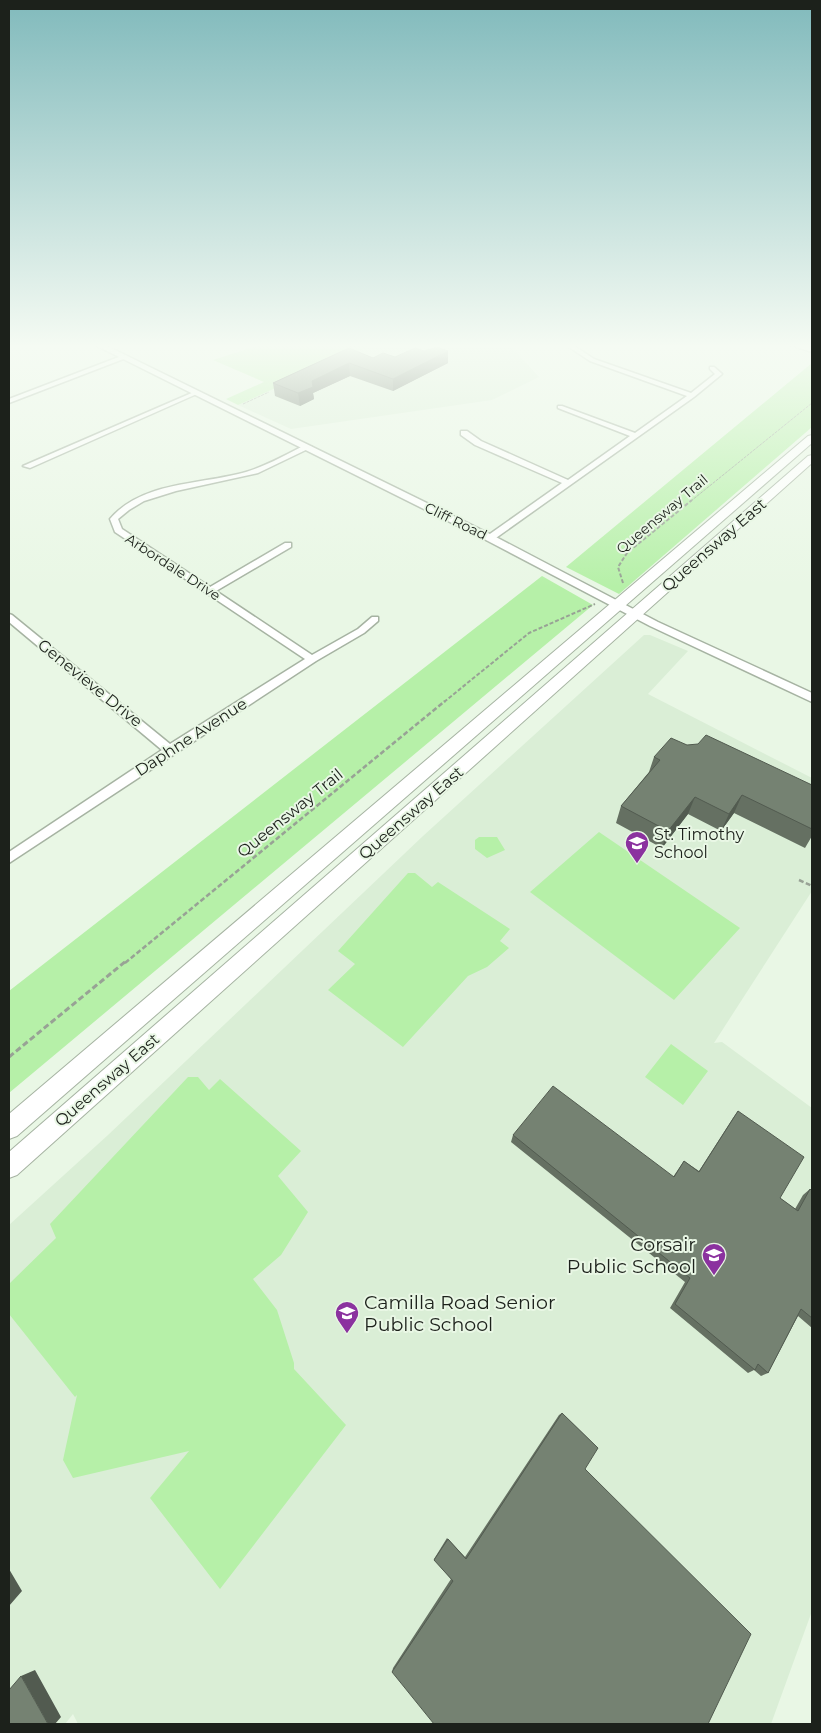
<svg xmlns="http://www.w3.org/2000/svg" width="821" height="1733" viewBox="0 0 821 1733" font-family="Montserrat,sans-serif">
	<style>
		.built { fill: #daeed6 }
		.green { fill: #b6f0a8 }
		.lines { fill: none; stroke-linecap: round; stroke-linejoin: round }
		.minor-casing { stroke: #a6b3a2; stroke-width: 3 }
		.tertiary-casing { stroke: #a6b3a2; stroke-width: 3 }
		.secondary-casing { stroke: #a6b3a2; stroke-width: 2 }
		.path-far3 { stroke: #98a295; stroke-width: 1; stroke-dasharray: 3 1; stroke-linecap: butt }
		.path-far2 { stroke: #98a295; stroke-width: 2; stroke-dasharray: 4 2; stroke-linecap: butt }
		.path-far1 { stroke: #98a295; stroke-width: 2.5; stroke-dasharray: 5 2.5; stroke-linecap: butt }
		.path { stroke: #98a295; stroke-width: 3; stroke-dasharray: 6 3; stroke-linecap: butt }
		.minor { fill: #fff; fill-rule: evenodd }
		.tertiary { fill: #fff; fill-rule: evenodd }
		.secondary { fill: #fff; fill-rule: evenodd }
		.wall { fill: #657062 }
		.shaded-wall { fill: #525b50 }
		.building { fill: #758272; stroke: #525b50 }
		.labels { text-anchor: middle; dominant-baseline: central; stroke-width: 4; stroke-linejoin: round; paint-order: stroke }
		.far-street-label { font-size: 14px; fill: #1c211b; stroke: #e9f7e5 }
		.street-label { font-size: 16px; fill: #1c211b; stroke: #e9f7e5 }
		.poi-label { font-size: 16px; fill: #1c211b; stroke: #e9f7e5; text-anchor: start }
		.near-poi-label { font-size: 19px; fill: #1c211b; stroke: #e9f7e5; text-anchor: end }
	</style>
	<rect width="100%" height="100%" fill="#e9f7e5"/>
	<path class="built" d="M371 345H510L539 377 492 400 291 429 238 405Z
		M644 635H650L688 651 648 694 812 778V891L714 1043 722 1042 812 1108V1611L771 1724H78L73 1714 65 1724H9V1225L108 1135 423 836Z"/>
	<path class="green" d="M260 345H371L238 405 226 399 264 382 213 360Z
		M812 363V427L619 594 566 567Z
		M542 576 593 605 9 1093V991Z
		M599 832 740 928 674 1000 530 892Z
		M479 837H497L505 850 487 858 475 849V840Z
		M408 873H415L432 887 438 882 510 929 500 941 509 948 487 967 468 976 403 1047 328 990 355 964 338 951Z
		M671 1044 708 1071 683 1105 645 1077Z
		M188 1077H198L209 1090 220 1079 301 1151 278 1176 308 1212 281 1255 253 1279 277 1310 294 1363V1369L346 1425 220 1589 150 1498 189 1451 73 1478 63 1460 77 1395 75 1397 9 1314V1284L56 1238 50 1224Z"/>
	<g class="lines">
		<g class="minor-casing">
			<path id="minor" d="M566 345H573L594 359 691 393 715 374 710 369V367H714L722 374 694 397 493 540H487V536L562 483 475 445 461 435V431H467L481 441 568 480 630 436 558 408V406H562L635 433 687 396 590 361Z
				M124 355 127 357 126 358 9 403V399Z
				M194 392 199 393 30 468 23 466Z
				M305 445 312 447 258 473 176 491 144 501 129 510 118 519 122 529 210 587 285 543H291V547L216 591 312 655 358 629 372 617H378V621L364 633 316 661 9 863V852L162 750 9 622V614L12 615 170 744 305 659 115 532 110 519C142 481 201 485 246 472 266 466 286 455 305 445Z"/>
		</g>
		<g class="tertiary-casing">
			<path id="tertiary" d="M95 345H105L494 536 658 622 812 693V702L650 626 486 540Z
				M791 345H803L812 348V352Z"/>
		</g>
		<g class="secondary-casing">
			<path id="secondary" d="M812 435V443L17 1136 9 1139V1114L808 436Z
				M812 455V463L17 1175 9 1178V1152L808 456Z"/>
		</g>
		<path class="path-far3" d="M340 345 350 350
			M348 347 363 345
			M243 404 269 392
			M691 501 812 403"/>
		<path class="path-far2" d="M623 583 618 567 627 553 692 500
			M444 702 529 633 595 604"/>
		<path class="path-far1" d="M799 880 812 886
			M125 963 445 701"/>
		<path class="path" d="M9 1057 126 961"/>
		<use href="#minor" class="minor"/>
		<use href="#tertiary" class="tertiary"/>
		<use href="#secondary" class="secondary"/>
	</g>
	<path class="wall" d="M349 348 373 358 395 357 424 351H448V363L393 391 350 376 313 393 314 399 300 406 275 396 273 383Z
		M687 745 812 785V836L805 848 734 813 721 831 688 814 662 848 616 823 621 806 649 772 654 757Z
		M738 1111 780 1198 795 1209 803 1195 810 1189 812 1191V1328L798 1316 768 1373 761 1376 754 1370 748 1373 670 1308 685 1282 511 1142 513 1135 673 1177 684 1161 699 1171 733 1118Z
		M562 1413 598 1448 392 1672 393 1668 451 1579 434 1559 447 1538 465 1557 559 1415Z"/>
	<path class="shaded-wall" d="M448 351V363L393 391V379Z
		M349 363 350 376 313 393 314 399 300 406 298 393 312 381Z
		M742 795 734 813 721 831 729 814Z
		M695 797 688 814 662 848 668 831Z
		M9 1569 22 1591 9 1606Z
		M35 1670 61 1717 55 1724H48L21 1676Z"/>
	<path class="building" d="M437 347 448 351 393 379 349 363 312 381 313 387 298 393 273 383 349 348 373 358 383 353 395 357 415 348 424 351Z
		M706 735 812 785V829L742 795 729 814 695 797 668 831 621 806 660 760 654 757 671 738 687 745 698 744Z
		M553 1086 674 1177 684 1161 699 1172 738 1111 804 1157 780 1198 798 1211 810 1189 812 1191V1318L801 1309 768 1373 758 1364 755 1370 675 1304 690 1278 513 1135Z
		M562 1413 598 1448 585 1469 751 1634 708 1724H434L392 1672 453 1581 434 1560 448 1539 466 1559Z
		M21 1676 48 1724H9V1690Z"/>
	<linearGradient id="sky" x2="0" y2="1"><stop stop-color="#81babc"/><stop offset="0.59" stop-color="#f5fbf3"/><stop offset="1" stop-color="#f5fbf3" stop-opacity="0"/></linearGradient>
	<rect width="821" height="587" fill="url(#sky)"/>
	<defs>
		<g id="school-pin" transform="scale(1.25)"><path d="M0 17L-7.5 6A9.5 9.5 0 1 1 7.5 6Z" fill="#8b329f" stroke="#e9f7e5"/><path d="M0-5L7-2L0 1L-7-2ZM-4 1L0 2.5L4 1V4Q0 6-4 4Z" fill="#fff"/></g>
	</defs>
	<g fill-rule="evenodd">
		<use href="#school-pin" x="637" y="843"/>
		<use href="#school-pin" x="714" y="1255"/>
		<use href="#school-pin" x="347" y="1313"/>
	</g>
	<g class="labels">
		<g class="far-street-label">
			<text transform="translate(662 514) rotate(-40)">Queensway Trail</text>
			<text transform="translate(456 521) rotate(26)">Cliff Road</text>
			<text transform="translate(173 567) rotate(33)">Arbordale Drive</text>
		</g>
		<g class="street-label">
			<text transform="translate(714 545) rotate(-41)">Queensway East</text>
			<text transform="translate(90 683) rotate(39)">Genevieve Drive</text>
			<text transform="translate(191 737) rotate(-33)">Daphne Avenue</text>
			<text transform="translate(290 813) rotate(-39)">Queensway Trail</text>
			<text transform="translate(411 813) rotate(-41)">Queensway East</text>
			<text transform="translate(107 1080) rotate(-41)">Queensway East</text>
		</g>
		<g class="poi-label">
			<text x="654" y="834">St. Timothy<tspan x="654" dy="18">School</tspan></text>
		</g>
		<g class="near-poi-label">
			<text x="696" y="1244">Corsair<tspan x="696" dy="22">Public School</tspan></text>
			<text x="364" y="1302" text-anchor="start">Camilla Road Senior<tspan x="364" dy="22">Public School</tspan></text>
		</g>
	</g>
	<rect width="821" height="1733" fill="none" stroke="#1c211b" stroke-width="20"/>
</svg>
